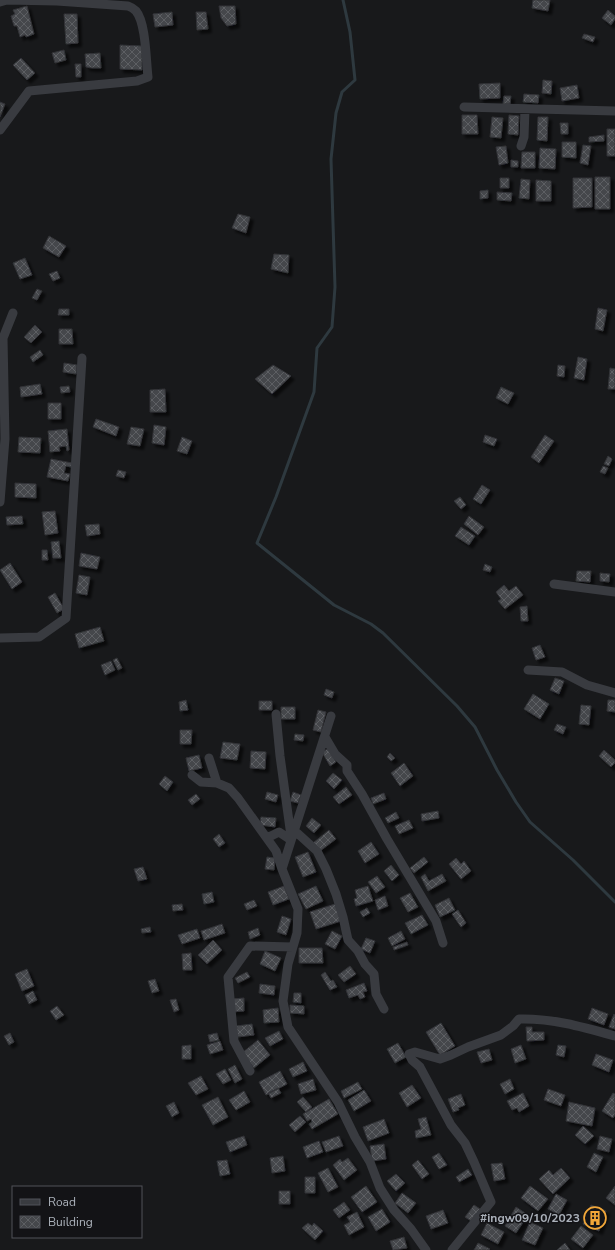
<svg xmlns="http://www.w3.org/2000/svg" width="615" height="1250" viewBox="0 0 615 1250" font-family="'Nunito Sans',sans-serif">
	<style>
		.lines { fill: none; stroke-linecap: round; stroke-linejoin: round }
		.stream { stroke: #2e393f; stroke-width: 3 }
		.building { fill: url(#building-cross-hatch); stroke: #323337; filter: url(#shadow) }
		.minor { stroke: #393b40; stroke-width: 9 }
		.labels { text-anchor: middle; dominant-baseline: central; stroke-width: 3; stroke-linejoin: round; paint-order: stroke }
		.poi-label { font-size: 12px; font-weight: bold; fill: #abb1ba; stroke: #131316; text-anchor: end }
	</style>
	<defs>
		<pattern id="building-cross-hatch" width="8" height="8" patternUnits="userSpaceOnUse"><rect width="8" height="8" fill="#45474b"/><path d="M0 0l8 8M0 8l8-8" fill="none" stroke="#5d5f63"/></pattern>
		<filter id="shadow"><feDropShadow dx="3.5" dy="3.5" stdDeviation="1" flood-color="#0009"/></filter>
	</defs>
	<rect width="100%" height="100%" fill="#18191b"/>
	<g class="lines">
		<path class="stream" d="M343 0 350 32 355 80 342 92 336 113 331 159 335 287 332 327 317 348 314 392 276 497 257 543 334 605 371 624 383 633 457 706 475 727 497 770 516 802 530 822 573 860 615 902"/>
	</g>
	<path class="building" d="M533 0H550L548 11 532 8Z
		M27 6 34 34 26 37 25 35 20 37 17 26H14L11 16 15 14 13 10Z
		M219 6H235L236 24 227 26 221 18Z
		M608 10 615 16V19L611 25 602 18Z
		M172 12 173 25 155 27 153 14Z
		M196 12H206L208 29 197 30Z
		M64 14H77L78 43 66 44Z
		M584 34 595 37 593 42 582 38Z
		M120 45 142 46V70L120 69Z
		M64 50 66 60 55 63 52 53Z
		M100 53 101 68H92L86 67 85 54Z
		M21 58 35 73 27 80 13 65Z
		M75 64H81V77H76Z
		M543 80 552 81 551 94 542 93Z
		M500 83V98L480 99 479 84Z
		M577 85 579 98 562 101 560 88Z
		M524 94 539 95 538 103 523 102Z
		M504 96H511L510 104H503Z
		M0 102 5 104 0 117Z
		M462 115H477L478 134H462Z
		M509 115 519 116 518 135 508 134Z
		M492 117 503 118 501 138 490 137Z
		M538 117H548L547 141 537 140Z
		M560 123H568V134H561Z
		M607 129H615V156H607Z
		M604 135V141L589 142V137Z
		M562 142H576V158L562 157Z
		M583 145 591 146 588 165 580 163Z
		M506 146 508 163 499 165 496 147Z
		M540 148 556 149 555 169 539 168Z
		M522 152H535V168H521Z
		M511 160 518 161V167H511Z
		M595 177H610V209H595Z
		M500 178H509V188H500Z
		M573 178H592V207L573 208Z
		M521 179 530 180 529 199 519 198Z
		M536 180 551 181V201H536Z
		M488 190V198L480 199V191Z
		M497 192 512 193 511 201 497 200Z
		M238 214 250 217 246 233 232 228Z
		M49 236 66 246 59 257 43 248Z
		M274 254 289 255 288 273 271 269Z
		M25 258 32 275 20 279 13 263Z
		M57 271 60 278 53 281 49 274Z
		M37 289 42 291 37 300 32 298Z
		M598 308 607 310 603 331 595 329Z
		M59 309H69V315H58Z
		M35 325 42 332 31 343 24 337Z
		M59 329H72L73 344H59Z
		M40 350 43 355 33 362 30 357Z
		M578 357 587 359 584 380 574 378Z
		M64 363 77 365 76 374 63 372Z
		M273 365 291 376 272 394 255 379Z
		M558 365 565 366 564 377 557 376Z
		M610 368 615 369V389H608Z
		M40 384 42 394 21 397 20 387Z
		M69 386 70 392 61 393 60 387Z
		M501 387 514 393 508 404 496 398Z
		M165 389 166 412H150V390Z
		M48 403H61V419H48Z
		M96 419 119 427 116 436 93 427Z
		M154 425 166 427 164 445 152 443Z
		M131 427 144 429 140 446 127 444Z
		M67 429 69 450 67 451 66 446 59 447 60 451 50 452 48 431Z
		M485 435 497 439 494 446 483 442Z
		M545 435 554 441 539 463 531 457Z
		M19 437 41 438 40 453 18 452Z
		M182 437 192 441 187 454 177 451Z
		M608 456 612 459 609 466 604 464Z
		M51 459 72 463 71 467 66 466 64 473 70 474 68 481 47 477Z
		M603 466 608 468 605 474 600 472Z
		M118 470 126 472 124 478 116 476Z
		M15 483 36 484V498L15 497Z
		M482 485 490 490 481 504 473 499Z
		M460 497 466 505 461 509 454 501Z
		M55 511 58 533 45 535 42 512Z
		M22 516 23 524 7 525 6 517Z
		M469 516 484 527 478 535 464 524Z
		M99 524 100 534 87 536 85 525Z
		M461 527 475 536 469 545 455 536Z
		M59 541 61 558H53L51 542Z
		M42 550H47L48 560H42Z
		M81 553 100 557 97 569 79 566Z
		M10 563 22 582 12 589 0 570Z
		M485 564 492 567 490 572 483 570Z
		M577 571H591L590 582 576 581Z
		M600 573 610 574 609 582 600 581Z
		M79 575 90 577 87 595 76 593Z
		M504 585 509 591 516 586 523 595 505 609 498 601 501 599 496 592Z
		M55 593 64 609 57 613 48 597Z
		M527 606 528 621H521L520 607Z
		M100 627 104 641 79 648 75 634Z
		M540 645 545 657 536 660 532 648Z
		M117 658 122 668 118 670 113 660Z
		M111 661 115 670 105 675 101 665Z
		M555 678 564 681 559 694 550 690Z
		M326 689 334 692 332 698 324 695Z
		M533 694 549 704 540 719 524 709Z
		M186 700 188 710 180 711 179 702Z
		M608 700H615V712L607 711Z
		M259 701H272V710H259Z
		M581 705 591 706 589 725 579 724Z
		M281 707H295V719H281Z
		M318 710 326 712 321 732 313 730Z
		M557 724 566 727 563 734 554 730Z
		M180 730H192L191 744H180Z
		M295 734 304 735 303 741 294 740Z
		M223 742 240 744 237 760 220 758Z
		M329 748 336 762 330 766 322 752Z
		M604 750 615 760V763L611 767 599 756Z
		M251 751 266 752 265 769 250 768Z
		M390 753 395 758 391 761 387 757Z
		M199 755 202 768 189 771 186 758Z
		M404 763 413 776 400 786 391 773Z
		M333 773 342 780 334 789 326 781Z
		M165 776 173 782 167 791 159 784Z
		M346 787 352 795 339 804 333 797Z
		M267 792 278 795 276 802 265 799Z
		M293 792 301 795 298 803 290 801Z
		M384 793 386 799 373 804 371 798Z
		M196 794 200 799 192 805 188 800Z
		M438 811 439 818 422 821 421 814Z
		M396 812 399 818 388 823 385 818Z
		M261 817 276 818 275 827 260 825Z
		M312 818 321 825 314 833 306 826Z
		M409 820 413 828 399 834 395 826Z
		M329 830 336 839 320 851 313 843Z
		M219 834 225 843 219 847 213 839Z
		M371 842 379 854 365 863 358 851Z
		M308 852 316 872 303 877 295 857Z
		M267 857 275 858 274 870 265 869Z
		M424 857 428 862 414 873 410 868Z
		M456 858 461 864 464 861 471 871 461 879 449 864Z
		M391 865 399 875 392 881 384 871Z
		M143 867 147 879 138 881 134 869Z
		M425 874 429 881 442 874 446 881 428 891 421 877Z
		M377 876 385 887 376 893 368 882Z
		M284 886 289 899 273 905 268 892Z
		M316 886 323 901 306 909 298 894Z
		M368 886 373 901 356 906 354 899 357 898 355 890Z
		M212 892 214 902 204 904 202 894Z
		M410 893 418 907 408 912 400 898Z
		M385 896 388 906 378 910 375 900Z
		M449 898 455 910 440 917 435 905Z
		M254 900 257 906 247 910 244 904Z
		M182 904 183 910 173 911 172 905Z
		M335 904 341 921 316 929 310 912Z
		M367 908 370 913 363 917 360 912Z
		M458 910 466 923 461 927 452 914Z
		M422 915 428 925 411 934 405 923Z
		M282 916 291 919 286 935 277 932Z
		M222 924 225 933 204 940 201 931Z
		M150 927 151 932 142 933 141 929Z
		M258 928 260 935 250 939 248 932Z
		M197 929 200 938 182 944 178 935Z
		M332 931 342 936 335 949 325 944Z
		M401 931 405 939 392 946 388 938Z
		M366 938 375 941 370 953 361 949Z
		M213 940 222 950 207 964 198 955Z
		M407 942 408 945 394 950 393 947Z
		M299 948H322L323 963H299Z
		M265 951 281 958 275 971 260 964Z
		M191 953 192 970H183L182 954Z
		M350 966 356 974 344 982 338 975Z
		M27 969 34 986 22 991 15 974Z
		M247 972 250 977 238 983 235 978Z
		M325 972 331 981 333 980 337 987 330 990 321 975Z
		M155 979 159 991 152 993 148 981Z
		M364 983 367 991 363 992 365 997 360 999 358 995 349 998 346 990Z
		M260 984 275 986 274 995 259 993Z
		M33 991 37 1000 29 1004 25 995Z
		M294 993H301V1003L293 1002Z
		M244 998V1011L232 1012 231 999Z
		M176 999 179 1010 174 1012 170 1000Z
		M290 1005 304 1006V1014L290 1013Z
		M57 1006 64 1015 56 1020 50 1011Z
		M278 1008 279 1022 264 1023 263 1010Z
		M592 1008 608 1014 604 1025 588 1019Z
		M614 1014 615 1015V1029L609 1027Z
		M441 1023 455 1046 440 1055 426 1032Z
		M252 1024 254 1035 237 1037 236 1026Z
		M526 1027H532V1032H544V1040L527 1041Z
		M279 1031 283 1039 270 1046 265 1038Z
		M10 1033 14 1042 9 1045 4 1036Z
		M217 1033 219 1040 210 1042 208 1035Z
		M258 1040 270 1055 254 1068 242 1053Z
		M220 1041 223 1050 210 1054 207 1045Z
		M398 1043 406 1057 395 1063 387 1049Z
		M191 1045V1059H182V1046Z
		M521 1045 526 1059 515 1063 511 1049Z
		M558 1045 566 1046 564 1057 556 1055Z
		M489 1049 492 1060 481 1063 477 1052Z
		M596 1054 613 1060 609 1072 592 1065Z
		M303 1062 307 1071 293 1077 289 1069Z
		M235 1065 242 1079 235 1083 228 1069Z
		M225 1069 231 1080 223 1084 216 1074Z
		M280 1071 287 1084 266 1095 259 1082Z
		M201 1076 208 1089 196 1095 188 1083Z
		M313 1079 316 1090 301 1094 298 1084Z
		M510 1079 514 1089 505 1094 500 1084Z
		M358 1082 362 1089 344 1098 341 1091Z
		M412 1085 421 1098 407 1107 399 1093Z
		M278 1088 281 1093 271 1098 268 1093Z
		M548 1089 565 1095 561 1106 544 1100Z
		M364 1090 371 1101 354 1111 348 1100Z
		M244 1091 250 1102 236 1110 229 1100Z
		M523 1093 529 1106 519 1112 517 1108 512 1110 507 1101Z
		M613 1093 615 1094V1115L613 1118 602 1111Z
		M461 1094 465 1105 458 1108 459 1110 453 1112 448 1099Z
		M218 1097 228 1117 213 1125 202 1105Z
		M303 1097 312 1107 306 1112 297 1102Z
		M329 1099 338 1114 312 1129 309 1124 312 1122 311 1119 307 1121 303 1114Z
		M174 1102 179 1113 172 1117 166 1106Z
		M569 1102 595 1108 592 1126 566 1121Z
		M300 1116 306 1122 295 1132 289 1125Z
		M426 1117 431 1135 416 1138 415 1131 421 1129 418 1119Z
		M384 1119 389 1133 368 1141 363 1127Z
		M583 1126 594 1136 585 1144 575 1135Z
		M244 1136 247 1145 230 1152 226 1142Z
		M339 1136 343 1146 326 1152 322 1142Z
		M600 1136 612 1139 609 1152 597 1149Z
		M319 1141 323 1152 307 1158 303 1147Z
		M384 1144 386 1159 372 1161 370 1146Z
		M439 1153 447 1165 439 1169 432 1157Z
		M594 1153 603 1157 596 1172 587 1167Z
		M283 1156 285 1171 272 1173 270 1158Z
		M348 1158 357 1170 344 1180 333 1165 340 1159 342 1162Z
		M227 1160 230 1174 220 1176 217 1161Z
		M418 1160 429 1174 422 1179 412 1165Z
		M502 1163 505 1179 494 1181 491 1164Z
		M328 1168 338 1187 328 1192 318 1173Z
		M561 1168 570 1178 553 1194 539 1179 549 1170 553 1175Z
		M468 1169 472 1175 459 1182 456 1177Z
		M396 1174 405 1183 396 1191 387 1181Z
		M305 1177H315V1193H305Z
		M366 1186 377 1202 362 1212 351 1197Z
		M530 1186 548 1199 538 1211 521 1198Z
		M615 1186V1205L606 1198Z
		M279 1191H290V1204H279Z
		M402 1193 416 1203 408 1213 395 1203Z
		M556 1194 567 1200 559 1215 548 1209Z
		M344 1202 350 1210 339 1218 333 1210Z
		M474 1205 480 1209 471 1221 465 1217Z
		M591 1205 606 1211 599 1231 583 1224Z
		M516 1207 528 1215 516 1233 505 1226Z
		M382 1209 390 1222 376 1231 368 1217Z
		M443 1210 448 1223 431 1229 426 1216Z
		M357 1212 364 1227 349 1235 344 1225 350 1222 347 1217Z
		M530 1222 543 1228 535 1245 522 1240Z
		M308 1223 312 1226 314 1223 323 1231 315 1240 302 1228Z
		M487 1223 504 1232 498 1244 481 1235Z
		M581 1226 593 1235 583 1248 571 1239Z
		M404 1237 407 1248 393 1250 390 1241Z
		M478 1243 490 1249 489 1250H474Z
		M565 1243 570 1250H557Z"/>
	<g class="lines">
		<path class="minor" d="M0 2 7 0 57 1 128 6C131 7 134 9 136 11 146 23 146 61 148 77L137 81 29 91 0 130
			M464 107 615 111
			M521 146 524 137 525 109
			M0 502 5 439 3 338 13 313
			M554 584 615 592
			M0 638 39 637 66 618 82 358
			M528 670 562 672 587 685 615 693
			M276 714 280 756 291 836
			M331 716 282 869 298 909 297 933 288 964 283 1001 288 1027 338 1102 355 1137 370 1162 380 1188 394 1210 411 1229 426 1250
			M325 737 335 754 347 765V771L362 794 387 839 436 921 443 943
			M209 758 217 783
			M192 775 201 782 217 783 229 788 238 798 276 851 282 869
			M295 831 317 851 326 869 336 894 343 917 348 940 358 951 365 964 374 974 376 994 384 1009
			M267 838 279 832 291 840
			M250 1071 234 1041 228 977 250 946 293 947
			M452 1250 491 1202 474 1162 465 1143 451 1125 420 1067 412 1060 409 1054 415 1052 440 1059 451 1055 468 1047 501 1035 513 1026 519 1019C552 1018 583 1027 615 1036"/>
	</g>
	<defs>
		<g id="building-ring" transform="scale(1.15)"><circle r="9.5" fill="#131316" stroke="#f2a739" stroke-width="1.5"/><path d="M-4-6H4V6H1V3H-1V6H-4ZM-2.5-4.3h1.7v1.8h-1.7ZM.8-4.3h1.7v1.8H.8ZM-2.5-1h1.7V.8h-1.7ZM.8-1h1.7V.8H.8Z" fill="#f2a739"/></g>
	</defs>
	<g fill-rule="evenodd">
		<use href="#building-ring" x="595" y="1218"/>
	</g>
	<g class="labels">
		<g class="poi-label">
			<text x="580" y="1218">#ingw09/10/2023</text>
		</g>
	</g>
	<rect x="12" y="1186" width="130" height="52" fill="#131316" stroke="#505258"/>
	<rect x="20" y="1199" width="20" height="6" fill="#393b40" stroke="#505258"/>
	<text x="48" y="1206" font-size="12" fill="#abb1ba">Road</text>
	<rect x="20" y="1216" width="20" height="12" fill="url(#building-cross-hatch)" stroke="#505258"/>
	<text x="48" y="1226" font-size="12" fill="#abb1ba">Building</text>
</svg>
